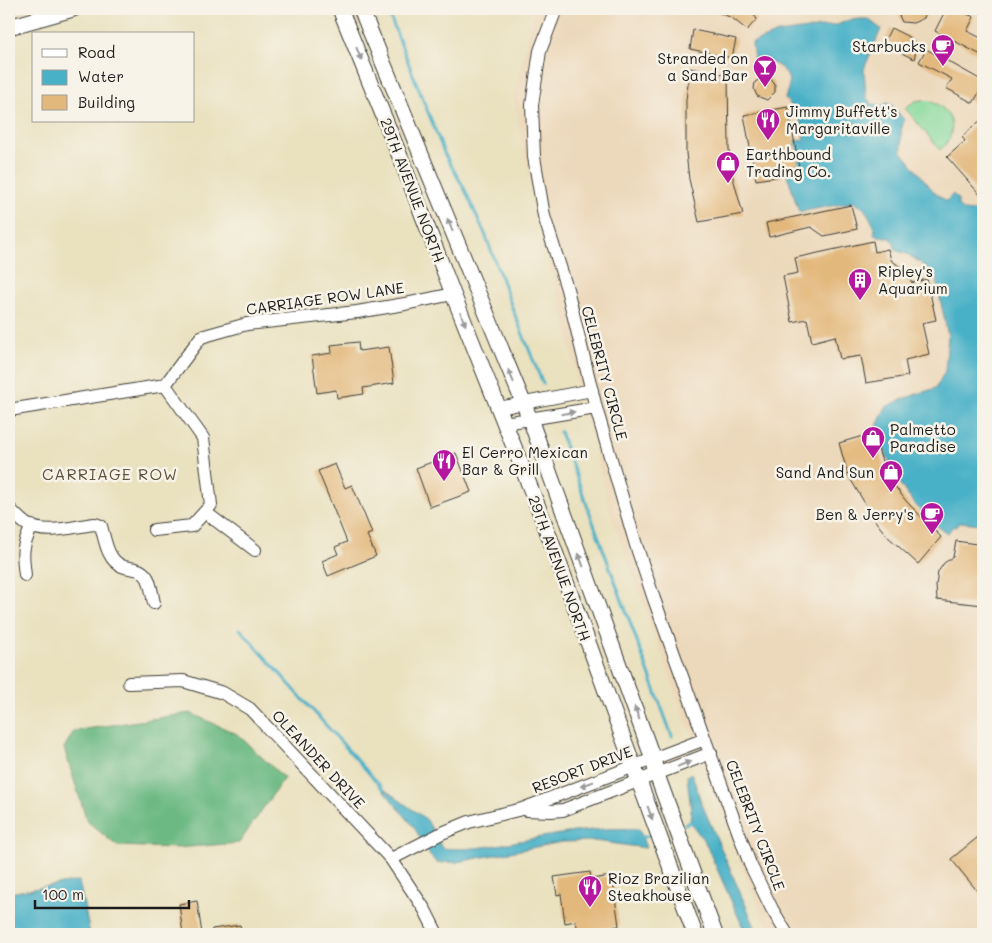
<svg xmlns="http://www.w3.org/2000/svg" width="992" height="943" viewBox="0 0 992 943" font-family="Mali,sans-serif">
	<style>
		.built { fill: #ecd8ba }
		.green { fill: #86d99b; stroke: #517a5c }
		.forest { fill: #6cb983; stroke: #446a50 }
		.water { fill: #48b1c7; stroke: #326672 }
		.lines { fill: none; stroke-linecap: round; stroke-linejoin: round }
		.stream { stroke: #48b1c7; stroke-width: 3 }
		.building { fill: #e3b87c }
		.minor-casing { stroke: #3b3a34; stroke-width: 14 }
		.major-casing { stroke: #3b3a34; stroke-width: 17 }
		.minor { stroke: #fff; stroke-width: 12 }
		.major { stroke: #fff; stroke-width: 15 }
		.oneway { fill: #999 }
		.labels { text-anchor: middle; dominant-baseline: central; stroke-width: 5; stroke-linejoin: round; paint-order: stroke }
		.poi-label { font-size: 15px; fill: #1c1c1c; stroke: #f7f3e8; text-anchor: start }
		.street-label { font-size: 15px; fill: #1c1c1c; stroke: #f7f3e8 }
		.neighbourhood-label { font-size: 16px; letter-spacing: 1px; fill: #62533e; stroke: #f7f3e8 }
	</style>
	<rect width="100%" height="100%" fill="#f7f3e8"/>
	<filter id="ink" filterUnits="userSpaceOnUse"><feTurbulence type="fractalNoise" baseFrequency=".02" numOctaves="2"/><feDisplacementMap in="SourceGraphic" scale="10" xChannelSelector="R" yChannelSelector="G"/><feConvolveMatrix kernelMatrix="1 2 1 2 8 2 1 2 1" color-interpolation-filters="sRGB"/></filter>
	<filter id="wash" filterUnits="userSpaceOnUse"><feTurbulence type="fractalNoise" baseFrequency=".0096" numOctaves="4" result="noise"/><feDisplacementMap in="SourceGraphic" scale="20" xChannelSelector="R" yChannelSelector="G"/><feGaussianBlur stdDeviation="1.12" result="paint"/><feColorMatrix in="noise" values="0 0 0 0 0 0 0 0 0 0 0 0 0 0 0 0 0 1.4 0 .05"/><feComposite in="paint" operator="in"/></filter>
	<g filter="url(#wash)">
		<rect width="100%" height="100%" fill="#eae1bf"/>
		<path class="built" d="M535 9H983V934H772L767 927 718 807 612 519 576 375 565 321 544 243 513 97Z"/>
		<path class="green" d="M923 100C950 103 963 131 940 150L905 108 915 101Z"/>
		<path class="forest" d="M190 713 237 734 284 778 239 843 176 848 117 846 87 821 64 748 74 731Z"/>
		<path class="water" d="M861 19H868L881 29 864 69 866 97 872 104 882 106 887 103 893 106 904 120 901 131 902 152 934 192 946 201 953 194 958 199V206C965 213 970 213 978 209L980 202 979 196 983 201V524L959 522 957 527 953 526 947 534C905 500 892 478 877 426L886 407 905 398 936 388 945 371 948 336 936 279 930 271 918 261 907 254 897 251 891 238 874 235 875 228 869 216 863 207 853 202 799 212 784 165 800 160 795 140 803 141C806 125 795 109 785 99 786 94 789 87 789 83 788 66 767 59 754 60L752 43 778 33 837 25 849 20Z
			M689 774H692L701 802 758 934H746L705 842 690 822 691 810 687 776Z
			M380 786 427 820 442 848C477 852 513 841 548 836 577 831 610 827 639 829L646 848 594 841 562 842 457 862 437 863 430 856 414 827Z
			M79 881 90 934H9V894L15 892Z"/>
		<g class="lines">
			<path class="stream" d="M387 9 445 155 464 188 485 234 513 310 543 384
				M560 432 672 736
				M240 629 383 789
				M685 824 694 821
				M639 838 653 835"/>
		</g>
		<g id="blocks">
			<path class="building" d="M711 9H749L757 19 747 30 732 18Z
				M896 9H927L924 18 913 23 902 22Z
				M955 9 974 17 967 31 983 39V56L935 31 945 11 952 14Z
				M891 28 911 38 910 40 918 44 914 59 883 44Z
				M693 30 736 39 732 58 690 49Z
				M926 49 983 81V86L973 103 946 88 952 79 919 62Z
				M690 68 728 75 729 150 733 178 743 214 699 222 689 179 686 153V100Z
				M764 77 771 79 775 85V92L767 100 757 96 754 89 755 82Z
				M788 107 799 167 781 170 782 176 756 180 744 115Z
				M983 118V198L947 157 965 141 962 137Z
				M851 205 857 229 824 236 811 227 769 237 766 223Z
				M873 241 875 252 888 249 891 260 903 269 912 283 927 279 936 320 922 323 929 354 905 360 908 376 866 383 861 356 840 359 835 336 812 342 807 319 792 322 783 276 798 273 795 258Z
				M358 342 359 351 389 347 394 383 363 388 364 394 337 398 336 390 317 393 312 356 332 353 331 345Z
				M873 433 886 474 906 501 941 537 918 564 887 536 876 522 848 475 839 443Z
				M456 453 471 492 430 507 416 468Z
				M335 464 345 488 352 485 372 533 367 535 376 556 328 576 322 561 338 554 335 547 347 542 318 471Z
				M956 541 983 545V605L937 600 936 586 938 572 944 563 953 557Z
				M983 833V898L951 859Z
				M590 872 591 879 612 876 619 926 578 932 576 921 565 923 561 894 557 895 554 877Z
				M197 901 202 934H183L179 904Z
				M240 925 242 934H212V929Z"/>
		</g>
	</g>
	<g filter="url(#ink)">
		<use href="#blocks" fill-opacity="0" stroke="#3b3a34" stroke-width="1"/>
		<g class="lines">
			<g class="minor-casing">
				<path id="minor" d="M556 9 540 51 532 105 534 157 544 216 567 289 596 408 636 545 654 599 750 864 772 909 787 934
					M499 408 592 390
					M9 410 165 385 201 337 247 324 357 312 405 304 453 294
					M505 423 596 408
					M9 508C14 513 20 520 26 524 45 536 75 526 95 524L101 526C105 539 107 560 122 566 131 570 139 566 147 577 151 583 152 595 154 603
					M205 512 255 550
					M154 530 192 526 211 505 203 438 165 385
					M25 575C22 552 22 547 32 526
					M129 683 183 681 223 693 250 709 391 859 425 910 437 934
					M527 810 551 811 563 810 711 753
					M391 859 442 833 469 822 522 809 705 739"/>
			</g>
			<g class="major-casing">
				<path id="major" d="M340 9 401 159 453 294 544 522 695 934
					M361 9 530 419 653 759 657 775 715 934
					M9 27 73 9"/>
			</g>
			<use href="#minor" class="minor"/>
			<use href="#major" class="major"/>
		</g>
		<defs><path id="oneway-solid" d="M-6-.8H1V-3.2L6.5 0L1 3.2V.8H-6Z" transform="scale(1.25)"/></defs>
		<g class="oneway">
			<use href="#oneway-solid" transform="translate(359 54) rotate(68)"/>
			<use href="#oneway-solid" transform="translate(450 225) rotate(-112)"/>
			<use href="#oneway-solid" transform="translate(463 319) rotate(68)"/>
			<use href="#oneway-solid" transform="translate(511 376) rotate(-113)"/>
			<use href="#oneway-solid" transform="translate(568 413) rotate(-10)"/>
			<use href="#oneway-solid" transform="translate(581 560) rotate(-110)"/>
			<use href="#oneway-solid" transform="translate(637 713) rotate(-110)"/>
			<use href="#oneway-solid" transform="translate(684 764) rotate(-22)"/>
			<use href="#oneway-solid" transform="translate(587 784) rotate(159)"/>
			<use href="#oneway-solid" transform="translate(650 813) rotate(70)"/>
		</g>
	</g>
	<defs>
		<g id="cafe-pin" transform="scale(1.25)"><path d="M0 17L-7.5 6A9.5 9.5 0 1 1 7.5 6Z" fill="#b5179e" stroke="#f7f3e8"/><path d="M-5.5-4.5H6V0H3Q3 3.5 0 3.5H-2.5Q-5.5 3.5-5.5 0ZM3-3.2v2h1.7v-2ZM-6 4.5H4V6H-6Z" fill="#fff"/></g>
		<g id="bar-pin" transform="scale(1.25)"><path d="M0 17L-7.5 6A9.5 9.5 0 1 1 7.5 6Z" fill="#b5179e" stroke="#f7f3e8"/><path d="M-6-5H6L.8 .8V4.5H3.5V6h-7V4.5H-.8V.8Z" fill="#fff"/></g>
		<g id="restaurant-pin" transform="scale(1.25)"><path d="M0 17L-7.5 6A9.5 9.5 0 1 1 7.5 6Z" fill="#b5179e" stroke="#f7f3e8"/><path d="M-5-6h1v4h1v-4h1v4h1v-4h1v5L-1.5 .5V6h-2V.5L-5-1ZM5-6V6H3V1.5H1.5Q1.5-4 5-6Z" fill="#fff"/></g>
		<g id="shop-pin" transform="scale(1.25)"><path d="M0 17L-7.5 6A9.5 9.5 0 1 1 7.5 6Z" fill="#b5179e" stroke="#f7f3e8"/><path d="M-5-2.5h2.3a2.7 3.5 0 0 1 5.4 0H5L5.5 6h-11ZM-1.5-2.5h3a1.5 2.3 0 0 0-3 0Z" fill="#fff"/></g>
		<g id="building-pin" transform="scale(1.25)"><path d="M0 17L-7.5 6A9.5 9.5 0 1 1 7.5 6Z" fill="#b5179e" stroke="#f7f3e8"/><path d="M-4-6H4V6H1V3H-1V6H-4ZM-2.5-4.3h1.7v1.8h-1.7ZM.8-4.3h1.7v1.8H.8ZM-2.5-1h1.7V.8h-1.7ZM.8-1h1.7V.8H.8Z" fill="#fff"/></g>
	</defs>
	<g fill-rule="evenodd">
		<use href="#cafe-pin" x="943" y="46"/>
		<use href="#bar-pin" x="765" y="67"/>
		<use href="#restaurant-pin" x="768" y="120"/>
		<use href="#shop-pin" x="728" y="163"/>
		<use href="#building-pin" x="860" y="280"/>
		<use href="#shop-pin" x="873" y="438"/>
		<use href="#restaurant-pin" x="444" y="461"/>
		<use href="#shop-pin" x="891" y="472"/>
		<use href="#cafe-pin" x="932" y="514"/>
		<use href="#restaurant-pin" x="590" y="887"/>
	</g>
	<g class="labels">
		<g class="poi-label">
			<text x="926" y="46" text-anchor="end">Starbucks</text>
			<text x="748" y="58" text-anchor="end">Stranded on<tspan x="748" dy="17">a Sand Bar</tspan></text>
			<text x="786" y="111">Jimmy Buffett's<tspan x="786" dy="17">Margaritaville</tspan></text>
			<text x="746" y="154">Earthbound<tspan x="746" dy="17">Trading Co.</tspan></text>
			<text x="878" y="271">Ripley's<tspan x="878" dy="17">Aquarium</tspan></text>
			<text x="890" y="429">Palmetto<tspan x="890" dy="17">Paradise</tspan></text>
			<text x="462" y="452">El Cerro Mexican<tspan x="462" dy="17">Bar &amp; Grill</tspan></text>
			<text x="874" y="472" text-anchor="end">Sand And Sun</text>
			<text x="914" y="514" text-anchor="end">Ben &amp; Jerry's</text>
			<text x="608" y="878">Rioz Brazilian<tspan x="608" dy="17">Steakhouse</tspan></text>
		</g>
		<g class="street-label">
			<text transform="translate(413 190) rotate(69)">29TH AVENUE NORTH</text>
			<text transform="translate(325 298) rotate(-8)">CARRIAGE ROW LANE</text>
			<text transform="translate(605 373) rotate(75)">CELEBRITY CIRCLE</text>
			<text transform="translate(560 568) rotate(70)">29TH AVENUE NORTH</text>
			<text transform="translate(319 759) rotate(47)">OLEANDER DRIVE</text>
			<text transform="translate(582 769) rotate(-21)">RESORT DRIVE</text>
			<text transform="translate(756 825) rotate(69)">CELEBRITY CIRCLE</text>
		</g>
		<g class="neighbourhood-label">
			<text x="110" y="473">CARRIAGE ROW</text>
		</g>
	</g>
	<rect width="992" height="943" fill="none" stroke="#f7f3e8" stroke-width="30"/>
	<rect x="32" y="32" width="162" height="90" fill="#f7f3e8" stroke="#9f9d96"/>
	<rect x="42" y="49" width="25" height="8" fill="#ffffff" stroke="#9f9d96"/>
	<text x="78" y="58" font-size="15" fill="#1c1c1c">Road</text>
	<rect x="42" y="70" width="25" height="15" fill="#48b1c7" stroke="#9f9d96"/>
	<text x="78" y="82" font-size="15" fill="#1c1c1c">Water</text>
	<rect x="42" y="95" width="25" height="15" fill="#e3b87c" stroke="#9f9d96"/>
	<text x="78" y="108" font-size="15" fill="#1c1c1c">Building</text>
	<path d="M35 900v8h154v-8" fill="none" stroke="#1c1c1c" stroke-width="2.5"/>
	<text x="42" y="900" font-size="15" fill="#1c1c1c" stroke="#f7f3e8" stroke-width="4" paint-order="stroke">100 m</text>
</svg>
